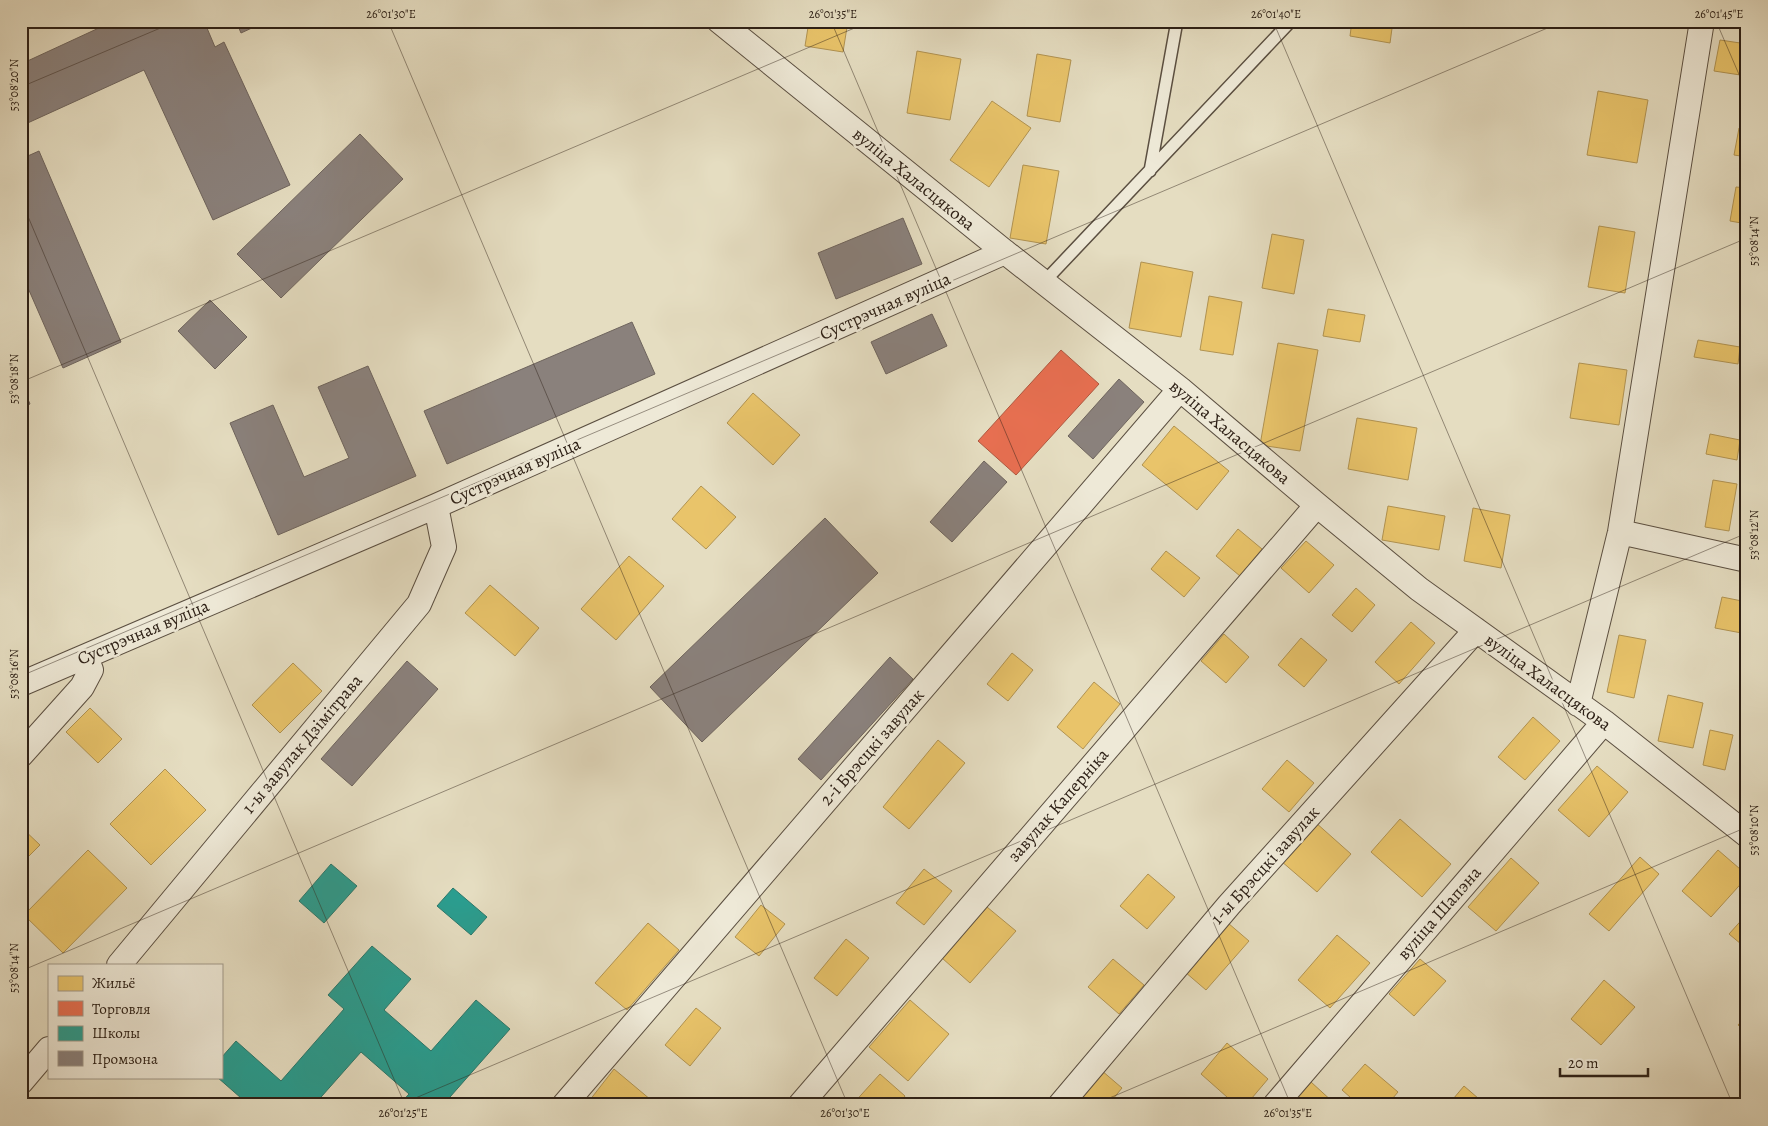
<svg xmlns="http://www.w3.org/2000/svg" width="1768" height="1126" viewBox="0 0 1768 1126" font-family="Alegreya,serif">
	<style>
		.homes { fill: #e9c46a; stroke: #b19351 }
		.shops { fill: #e76f51; stroke: #af573f }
		.schools { fill: #2a9d8f; stroke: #2b786b }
		.industry { fill: #8a817c; stroke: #6e645d }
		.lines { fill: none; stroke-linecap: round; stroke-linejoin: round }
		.lane-casing { stroke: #5b4f41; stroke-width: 14 }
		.street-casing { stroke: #5b4f41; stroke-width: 26 }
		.lane { stroke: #eee9d7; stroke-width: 11 }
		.street { stroke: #eee9d7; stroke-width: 24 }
		.ticks { fill: none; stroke: #2d2016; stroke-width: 1; stroke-opacity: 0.45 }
		.labels { text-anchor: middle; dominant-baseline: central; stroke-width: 5; stroke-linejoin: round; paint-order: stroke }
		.street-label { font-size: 18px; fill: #2d2016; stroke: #eee9d7 }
		.neatline { fill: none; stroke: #2d2016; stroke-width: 2 }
		.ticks-label { font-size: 12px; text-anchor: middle; fill: #2d2016 }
	</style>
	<rect width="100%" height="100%" fill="#e5ddc1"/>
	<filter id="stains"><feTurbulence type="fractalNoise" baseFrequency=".004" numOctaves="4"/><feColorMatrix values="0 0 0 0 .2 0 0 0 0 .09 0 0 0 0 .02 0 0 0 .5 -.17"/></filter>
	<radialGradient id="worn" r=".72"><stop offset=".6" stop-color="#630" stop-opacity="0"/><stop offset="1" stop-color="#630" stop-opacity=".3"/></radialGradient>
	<path class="homes" d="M809 21H848L843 52 805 46Z
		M1352 21H1393L1390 43 1350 36Z
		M1720 40 1747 44V76L1714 71Z
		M917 51 961 59 950 120 907 113Z
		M1037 54 1071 60 1060 122 1027 116Z
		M1598 91 1648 100 1637 163 1587 155Z
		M992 101 1031 128 989 187 950 160Z
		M1739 128 1747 130V157L1734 155Z
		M1023 165 1059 171 1046 244 1010 238Z
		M1736 187 1747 188V224L1730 221Z
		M1599 226 1635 232 1625 293 1588 287Z
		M1272 234 1304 240 1294 294 1262 288Z
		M1141 262 1193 272 1181 337 1129 328Z
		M1209 296 1242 302 1233 355 1200 350Z
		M1328 309 1365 315 1360 342 1323 336Z
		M1698 340 1740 347 1738 364 1694 357Z
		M1278 343 1318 350 1300 451 1260 445Z
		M1579 363 1627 370 1619 425 1570 418Z
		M753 393 800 435 773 465 727 423Z
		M1357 418 1417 428 1408 480 1348 469Z
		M1174 426 1229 471 1197 510 1142 465Z
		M1710 434 1740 440 1737 460 1706 454Z
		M1713 480 1737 484 1729 531 1705 527Z
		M701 486 736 517 706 549 672 519Z
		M1388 506 1445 516 1439 550 1382 540Z
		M1473 508 1510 515 1501 568 1464 561Z
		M1745 519H1747V540L1741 539Z
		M1238 529 1262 549 1240 576 1216 556Z
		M1306 541 1334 565 1309 593 1281 568Z
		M1166 551 1200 578 1184 597 1151 569Z
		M629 556 664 586 616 640 581 609Z
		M490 585 539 628 515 656 465 613Z
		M1356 588 1375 605 1352 632 1332 615Z
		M1722 597 1747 602V634L1715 628Z
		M1411 622 1435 643 1399 684 1375 662Z
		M1224 634 1249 657 1226 683 1201 661Z
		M1619 635 1646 640 1634 698 1607 692Z
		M1301 638 1327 660 1304 687 1278 665Z
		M1012 653 1033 670 1008 701 987 684Z
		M293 663 322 691 280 733 252 705Z
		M1094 682 1120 704 1083 749 1057 727Z
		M1668 695 1703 703 1693 748 1658 741Z
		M90 708 122 739 98 763 66 732Z
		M1533 717 1560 741 1525 780 1498 757Z
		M1710 730 1733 735 1725 770 1703 765Z
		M938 740 965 763 909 829 883 807Z
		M1287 760 1314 783 1289 812 1262 789Z
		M1597 766 1628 792 1589 837 1558 810Z
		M165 769 206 810 151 865 110 824Z
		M1400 819 1451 864 1422 897 1371 852Z
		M1315 822 1351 854 1317 892 1281 861Z
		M21 827 40 845 21 864Z
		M88 850 127 888 63 953 24 915Z
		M1718 850 1747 875V877L1711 917 1682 891Z
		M1640 857 1659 874 1609 931 1589 914Z
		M1511 858 1539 883 1496 931 1468 907Z
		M924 869 952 891 924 925 896 903Z
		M1148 874 1175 897 1147 929 1120 906Z
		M761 905 785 924 759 956 735 937Z
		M987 907 1016 931 970 983 942 958Z
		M1747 914V949L1729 934Z
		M648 923 679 950 627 1010 595 983Z
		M1228 923 1249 941 1206 990 1185 972Z
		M1337 935 1370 963 1330 1008 1298 980Z
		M846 939 869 958 837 996 814 978Z
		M1113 959 1144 985 1119 1014 1088 987Z
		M1420 959 1446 981 1414 1016 1389 994Z
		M1604 980 1635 1007 1601 1045 1571 1019Z
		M910 1000 949 1034 908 1081 869 1047Z
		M696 1008 721 1028 690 1066 665 1045Z
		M1747 1015V1032L1738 1025Z
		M1227 1043 1268 1079 1246 1105H1236L1201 1074Z
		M1365 1064 1398 1092 1387 1105H1359L1342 1090Z
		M614 1069 651 1100 646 1105H586Z
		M1101 1070 1122 1088 1108 1105H1070Z
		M880 1074 905 1096 898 1105H852Z
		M1311 1082 1334 1103 1332 1105H1291Z
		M1464 1086 1486 1105H1448Z"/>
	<path class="shops" d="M1061 350 1099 384 1016 475 978 441Z"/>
	<path class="schools" d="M331 864 357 886 324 923 299 901Z
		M453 888 487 917 471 935 437 906Z
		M372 946 411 979 384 1010 431 1051 476 1000 510 1029 450 1097 459 1105H399L409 1094 361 1052 314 1105H249L217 1077H221V1058L236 1041 281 1081 344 1009 328 995Z"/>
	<path class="industry" d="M114 21H204L215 47 224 42 290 185 213 220 144 70 21 126V64Z
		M236 21H267L241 33Z
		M360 134 403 179 281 298 237 254Z
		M39 151 121 342 63 368 21 272V159Z
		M903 218 922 264 836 299 818 253Z
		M210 300 247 337 215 369 178 331Z
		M932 314 947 346 886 374 871 342Z
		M632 322 655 374 447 464 424 411Z
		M368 366 416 476 278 535 230 423 273 405 304 477 349 458 318 387Z
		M1119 379 1144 402 1093 459 1068 436Z
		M21 383 30 404 21 408Z
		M984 461 1007 482 952 542 930 522Z
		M825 518 878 573 702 742 650 687Z
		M890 657 913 679 821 780 798 759Z
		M407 661 438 689 352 786 321 759Z"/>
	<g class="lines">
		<g class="lane-casing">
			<path id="lane" d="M1150 171 1177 21
				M1044 282 1291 21"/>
		</g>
		<g class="street-casing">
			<path id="street" d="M719 21 1005 252 1180 389 1317 505 1419 589 1604 722 1747 835
				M1620 532 1747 560
				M21 684 436 506 1005 252
				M1578 704 1620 532 1702 21
				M21 755 82 687 91 670 86 657
				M119 965 419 604 444 547 436 506
				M21 1082 49 1049
				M564 1105 1180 389
				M800 1105 1317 505
				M1060 1105 1229 905 1476 630
				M1275 1105 1604 722"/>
		</g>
		<use href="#lane" class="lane"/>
		<use href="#street" class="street"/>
	</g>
	<path class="ticks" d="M388 21 848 1105M831 21 1291 1105M1273 21 1733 1105M1716 21 1747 93M21 87 177 21M21 200 405 1105M21 382 871 21M21 676 1564 21M21 971 1747 238M399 1105 1747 533M1093 1105 1747 827"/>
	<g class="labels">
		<g class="street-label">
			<text transform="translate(914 179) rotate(39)">вуліца Халасцякова</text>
			<text transform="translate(885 306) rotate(-24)">Сустрэчная вуліца</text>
			<text transform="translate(1230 432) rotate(40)">вуліца Халасцякова</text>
			<text transform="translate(515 471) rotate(-24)">Сустрэчная вуліца</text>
			<text transform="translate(143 632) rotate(-23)">Сустрэчная вуліца</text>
			<text transform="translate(1548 682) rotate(36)">вуліца Халасцякова</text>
			<text transform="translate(302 744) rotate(-50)">1-ы завулак Дзімітрава</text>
			<text transform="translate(872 747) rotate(-49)">2-і Брэсцкі завулак</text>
			<text transform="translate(1058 805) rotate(-49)">завулак Каперніка</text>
			<text transform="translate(1265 865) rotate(-48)">1-ы Брэсцкі завулак</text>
			<text transform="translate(1439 913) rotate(-49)">вуліца Шапэна</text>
		</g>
	</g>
	<rect width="1768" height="1126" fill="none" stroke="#e5ddc1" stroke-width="55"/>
	<rect x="48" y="964" width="175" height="115" fill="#eee9d7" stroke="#a1998a"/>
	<rect x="58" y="976" width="25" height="15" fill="#e9c46a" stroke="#a1998a"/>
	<text x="92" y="988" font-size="15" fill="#2d2016">Жильё</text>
	<rect x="58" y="1001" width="25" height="15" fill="#e76f51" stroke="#a1998a"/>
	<text x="92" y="1014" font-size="15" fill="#2d2016">Торговля</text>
	<rect x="58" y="1026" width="25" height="15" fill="#2a9d8f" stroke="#a1998a"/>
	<text x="92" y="1038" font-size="15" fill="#2d2016">Школы</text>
	<rect x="58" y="1051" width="25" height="15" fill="#8a817c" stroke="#a1998a"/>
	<text x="92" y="1064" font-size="15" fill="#2d2016">Промзона</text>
	<path d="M1560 1068v8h88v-8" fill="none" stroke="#2d2016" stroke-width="2.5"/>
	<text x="1568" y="1068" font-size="15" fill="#2d2016" stroke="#eee9d7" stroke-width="4" paint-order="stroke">20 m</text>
	<rect x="28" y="28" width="1712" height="1070" class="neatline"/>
	<g class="ticks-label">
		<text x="391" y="18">26°01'30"E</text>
		<text x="833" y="18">26°01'35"E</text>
		<text x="1276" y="18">26°01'40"E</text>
		<text x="1719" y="18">26°01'45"E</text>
		<text transform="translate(14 85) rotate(-90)" y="4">53°08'20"N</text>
		<text transform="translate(1754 241) rotate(-90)" y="4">53°08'14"N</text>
		<text transform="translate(14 379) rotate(-90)" y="4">53°08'18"N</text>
		<text transform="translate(1754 535) rotate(-90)" y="4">53°08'12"N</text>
		<text transform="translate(14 674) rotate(-90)" y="4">53°08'16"N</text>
		<text transform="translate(1754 830) rotate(-90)" y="4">53°08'10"N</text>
		<text transform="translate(14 968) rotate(-90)" y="4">53°08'14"N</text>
		<text x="403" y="1117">26°01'25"E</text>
		<text x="845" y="1117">26°01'30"E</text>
		<text x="1288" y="1117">26°01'35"E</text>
	</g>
	<rect width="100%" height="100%" filter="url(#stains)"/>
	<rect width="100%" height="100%" fill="url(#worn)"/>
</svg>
